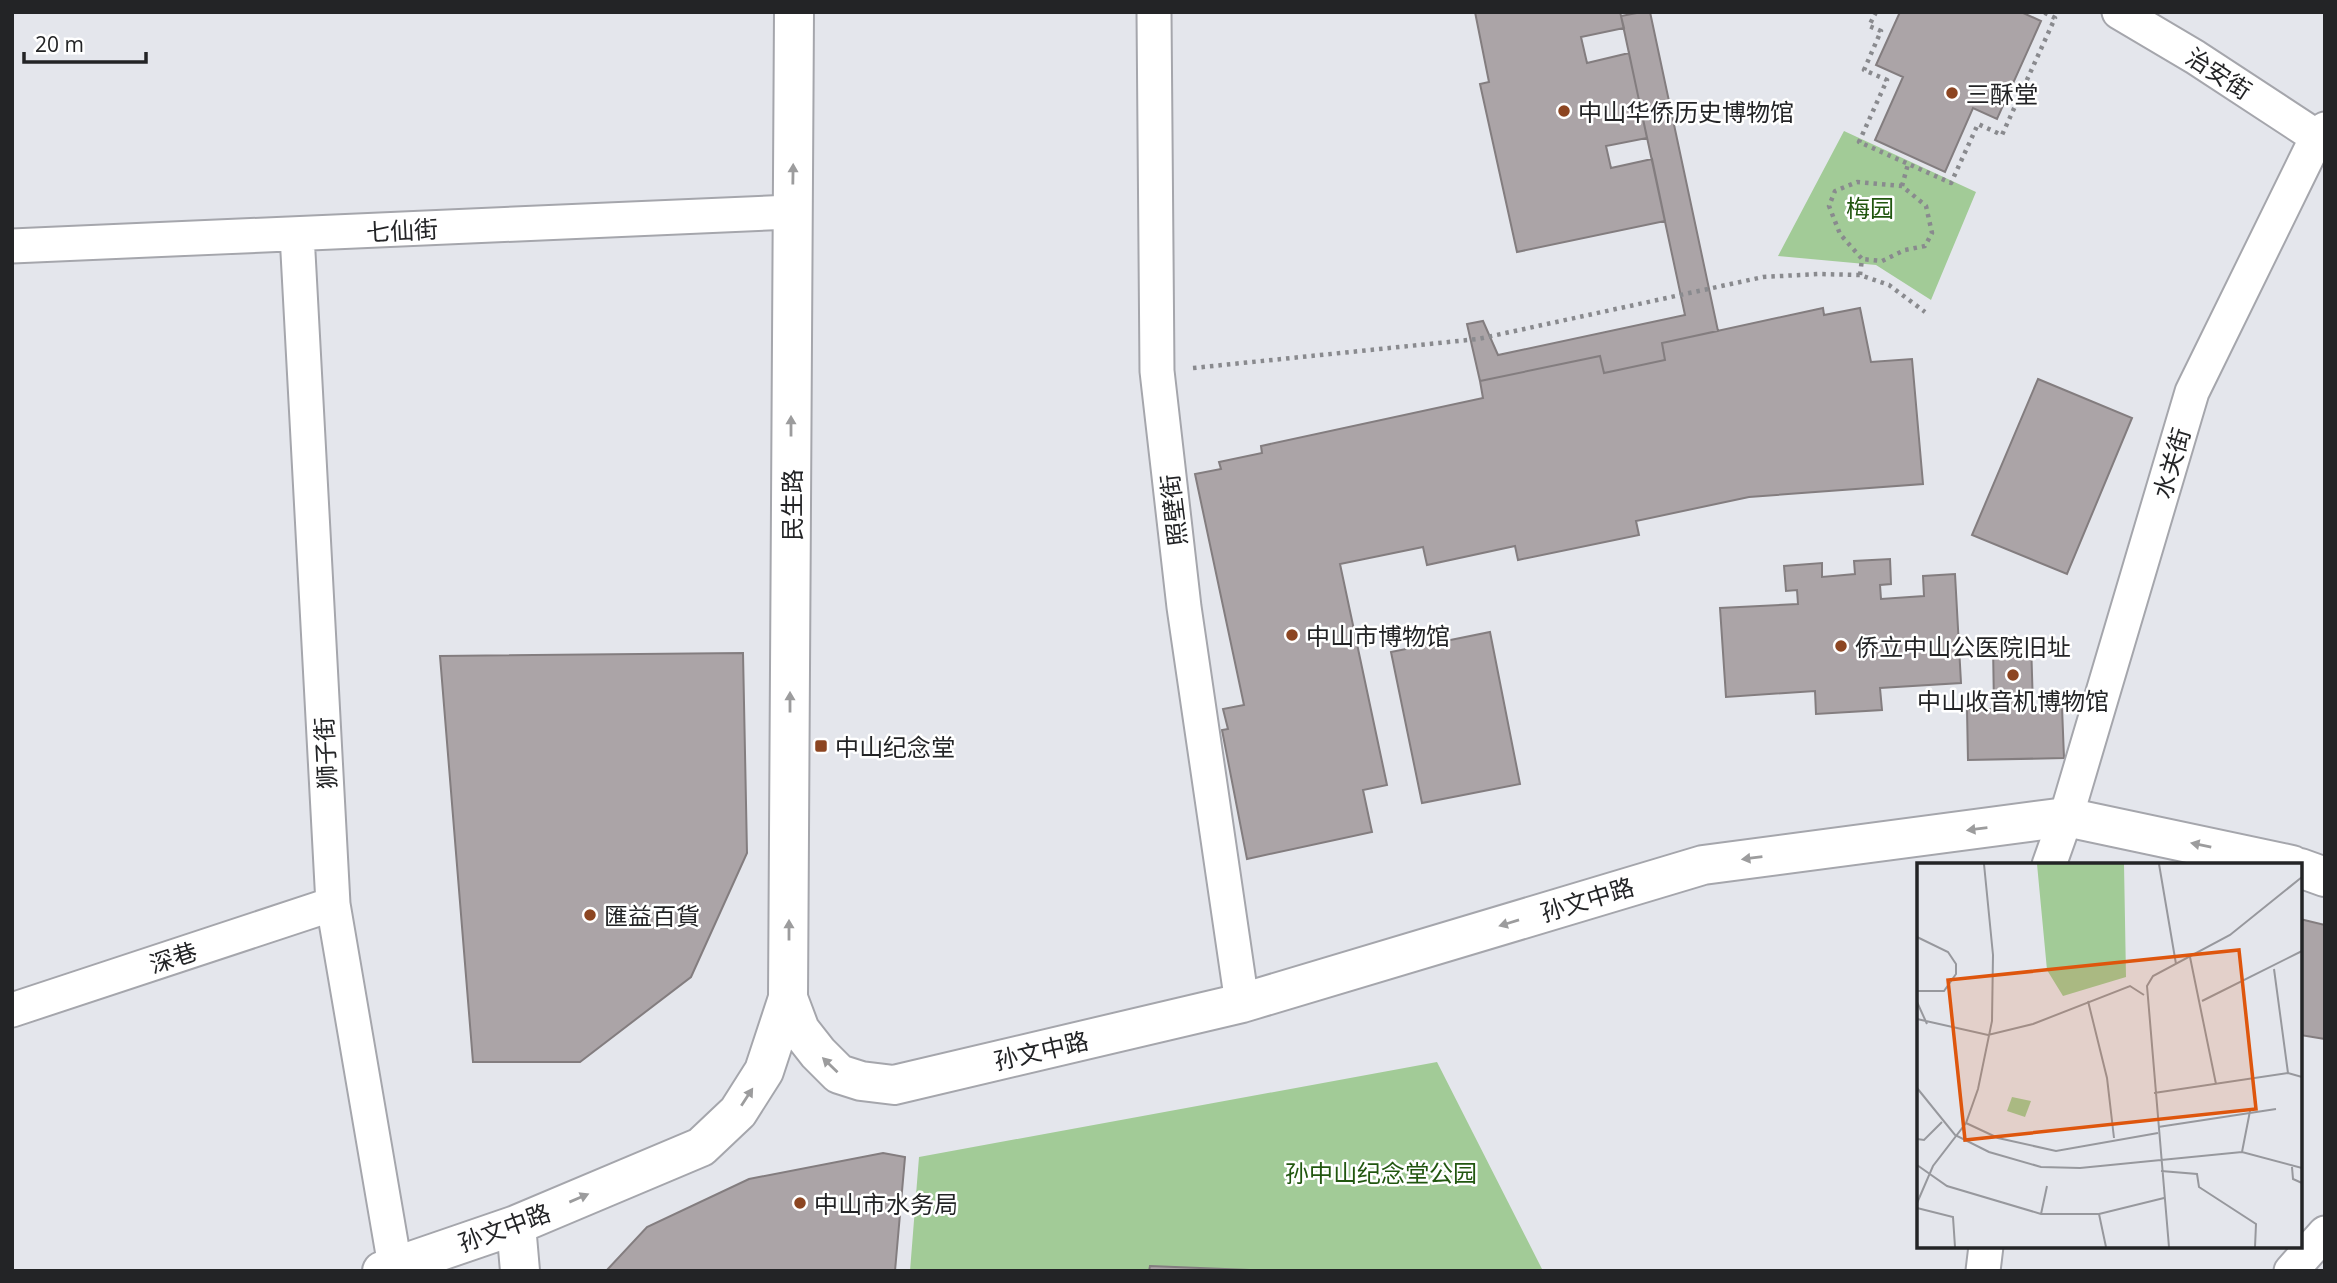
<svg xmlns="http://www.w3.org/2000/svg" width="2337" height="1283" viewBox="0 0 2337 1283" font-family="'Open Sans','Noto Sans SC',sans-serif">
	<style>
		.green { fill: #a2cb97 }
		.building { fill: #aba4a7; stroke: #837d7f; stroke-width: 2 }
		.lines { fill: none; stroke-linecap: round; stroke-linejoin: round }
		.minor-casing { stroke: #a5a6ac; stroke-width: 37 }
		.tertiary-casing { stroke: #a5a6ac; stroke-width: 42 }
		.path { stroke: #898a8e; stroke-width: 4.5; stroke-dasharray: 3.5 5; stroke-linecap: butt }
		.minor { stroke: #fff; stroke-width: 33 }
		.tertiary { stroke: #fff; stroke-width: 38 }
		.oneway { fill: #9c9c9d }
		.poi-dot { fill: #8c4521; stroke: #fff; stroke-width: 2.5 }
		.labels { text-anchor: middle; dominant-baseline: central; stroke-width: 5; stroke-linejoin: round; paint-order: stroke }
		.street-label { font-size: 24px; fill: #232426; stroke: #fff }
		.poi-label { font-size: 24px; fill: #232426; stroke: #fff; text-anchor: start }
		.park-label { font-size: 24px; fill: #21560f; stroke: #fff }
		.inset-road { fill: none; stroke: #97989d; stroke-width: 2 }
		.view { fill: #de560d; fill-opacity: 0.15; stroke: #de560d; stroke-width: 3.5 }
		.inset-edge { fill: none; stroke: #232426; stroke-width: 3.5 }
	</style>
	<rect width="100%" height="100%" fill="#e4e6ec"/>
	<path class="green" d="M1844 131 1976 192 1931 300 1876 265 1778 256Z
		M1437 1062 1543 1271H910L919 1157Z"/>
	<path class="building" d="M1475 12H1620L1624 28 1581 37 1587 63 1629 53 1647 138 1606 146 1611 168 1652 159 1665 221 1517 252 1480 84 1489 82Z
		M1642 12H1650L1718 331 1662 343 1665 360 1604 373 1600 356 1480 381 1467 324 1483 321 1498 355 1685 315 1621 16Z
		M1900 12H2021L2041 21 1997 119 1973 108 1945 172 1875 140 1903 77 1876 65Z
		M1823 308 1824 315 1860 308 1871 362 1912 359 1923 484 1749 497 1636 521 1639 535 1518 560 1515 546 1427 565 1423 547 1340 564 1387 785 1363 790 1372 832 1247 859 1222 730 1228 729 1223 709 1244 705 1195 474 1221 469 1219 462 1262 453 1261 446 1483 398 1480 381 1600 356 1604 373 1665 360 1662 343Z
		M2038 379 2132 418 2067 574 1972 535Z
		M1890 559 1891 584 1880 585 1881 599 1924 596 1923 576 1955 574 1961 683 1880 688 1882 710 1816 714 1815 691 1726 697 1720 608 1798 604 1797 590 1786 591 1784 566 1822 563V577L1855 574 1854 561Z
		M1490 632 1520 784 1422 803 1391 652Z
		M2031 642 2033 707H2062L2064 758 1968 760 1967 709H1994L1993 644Z
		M743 653 747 853 691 977 580 1062H473L440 656Z
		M2300 919 2325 925V1039L2300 1035Z
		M883 1153 905 1157 895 1271H606L647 1227 749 1179Z
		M1150 1266 1249 1270V1271H1149Z"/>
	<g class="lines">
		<g class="minor-casing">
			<path id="minor" d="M1154 12 1157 371 1184 607 1242 1003
				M2119 12 2195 57 2317 137
				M297 234 333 904 395 1266
				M12 246 792 212
				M2049 865 2066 817 2192 392 2317 137 2325 129
				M12 1010 333 904
				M1983 1271 1986 1246
				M2291 1271 2325 1233"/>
		</g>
		<g class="tertiary-casing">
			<path id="tertiary" d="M2300 868 2325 877
				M788 998 800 1030 818 1053 839 1074 861 1081 894 1085 1242 1003 1703 865 2066 817 2292 865
				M516 1225 520 1271
				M382 1271 516 1225 701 1147 738 1112 764 1071 788 998 794 12"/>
		</g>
		<path class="path" d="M1876 12 1869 26 1881 31 1864 70 1887 80 1859 142 1951 183 1978 124 2002 135 2055 18 2043 12
			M1902 186 1908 164
			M1860 275 1862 259 1840 234 1829 206 1835 191 1857 182 1902 186 1926 206 1932 233 1925 246 1905 250 1882 261 1862 259
			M1193 368 1478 339 1763 277 1818 274 1860 275 1889 285 1925 312"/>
		<use href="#minor" class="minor"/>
		<use href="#tertiary" class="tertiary"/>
	</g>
	<defs><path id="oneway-solid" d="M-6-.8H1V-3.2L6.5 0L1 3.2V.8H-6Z" transform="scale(1.75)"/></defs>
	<g class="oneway">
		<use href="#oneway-solid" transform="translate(793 174) rotate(-89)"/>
		<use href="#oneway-solid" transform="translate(791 426) rotate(-90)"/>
		<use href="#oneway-solid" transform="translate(790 702) rotate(-90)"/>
		<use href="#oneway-solid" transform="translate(1977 829) rotate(173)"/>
		<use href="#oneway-solid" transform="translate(2201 845) rotate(-168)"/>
		<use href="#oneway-solid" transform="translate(1752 858) rotate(173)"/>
		<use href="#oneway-solid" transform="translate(1509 923) rotate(163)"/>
		<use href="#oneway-solid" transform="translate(789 930) rotate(-90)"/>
		<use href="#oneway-solid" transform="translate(830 1065) rotate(-136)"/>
		<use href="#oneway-solid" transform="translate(747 1097) rotate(-57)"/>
		<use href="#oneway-solid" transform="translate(579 1198) rotate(-23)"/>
	</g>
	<g class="poi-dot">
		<circle cx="1952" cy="93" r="7"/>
		<circle cx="1564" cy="111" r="7"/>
		<circle cx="1292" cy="635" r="7"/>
		<circle cx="1841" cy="646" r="7"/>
		<circle cx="2013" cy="675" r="7"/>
		<rect x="814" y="739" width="14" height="14" rx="3.5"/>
		<circle cx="590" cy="915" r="7"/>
		<circle cx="800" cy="1203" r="7"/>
	</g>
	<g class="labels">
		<g class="street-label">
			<text transform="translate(2219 73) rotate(33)">治安街</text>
			<text transform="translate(402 230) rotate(-3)">七仙街</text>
			<text transform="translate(2171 463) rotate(-73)">水关街</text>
			<text transform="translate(791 505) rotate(-90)">民生路</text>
			<text transform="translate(1173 510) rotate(-97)">照壁街</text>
			<text transform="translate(325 753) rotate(-93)">狮子街</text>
			<text transform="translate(1587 899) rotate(-17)">孙文中路</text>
			<text transform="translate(173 957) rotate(-18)">深巷</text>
			<text transform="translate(1041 1050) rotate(-13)">孙文中路</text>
			<text transform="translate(504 1227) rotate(-20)">孙文中路</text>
		</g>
		<g class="poi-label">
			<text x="1966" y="93">三酥堂</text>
			<text x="1578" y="111">中山华侨历史博物馆</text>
			<text x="1306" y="635">中山市博物馆</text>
			<text x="1855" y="646">侨立中山公医院旧址</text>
			<text x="2013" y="700" text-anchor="middle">中山收音机博物馆</text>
			<text x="835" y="746">中山纪念堂</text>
			<text x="604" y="915">匯益百貨</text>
			<text x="814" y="1203">中山市水务局</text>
		</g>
		<g class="park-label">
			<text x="1870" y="207">梅园</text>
			<text x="1381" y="1172">孙中山纪念堂公园</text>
		</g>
	</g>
	<g transform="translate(1917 863)">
		<rect width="385" height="385" fill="#e4e6ec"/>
		<path d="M120 1H207L209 114 146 133 130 107ZM95 234 114 238 108 254 90 248Z" fill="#a2cb97"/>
		<path class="inset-road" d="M242 1 259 101M0 74 31 89 39 101V111L27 128H0M273 94 299 221M357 106 371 210M171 138 190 215 197 275M285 138 385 88M0 139 10 161M0 156 71 172 116 161 213 123 227 132M0 225 38 272 72 289 124 304 163 305 325 289 385 305M237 230 371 210 385 214M49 260 81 275 139 288 241 270M241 264 359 246M0 276 7 277 25 259M325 289 333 248M0 302 30 323 124 351H182L247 335M375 304 376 316 385 320M244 308 280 311 282 324 339 361 338 384M0 340 16 303 49 260 61 226 75 158 76 92 67 1M0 345 36 354 38 384M124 351 130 323M182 351 189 384M252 384 230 123 236 113 313 72 385 14"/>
		<path class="view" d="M322 87 339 246 48 277 31 117Z"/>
		<rect width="385" height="385" class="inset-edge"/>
	</g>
	<rect width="2337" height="1283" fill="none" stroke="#232426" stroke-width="28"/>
	<path d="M24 52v10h122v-10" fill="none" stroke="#232426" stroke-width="3.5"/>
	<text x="35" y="52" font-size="21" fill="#232426" stroke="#ffffff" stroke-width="5" paint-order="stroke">20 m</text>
</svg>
